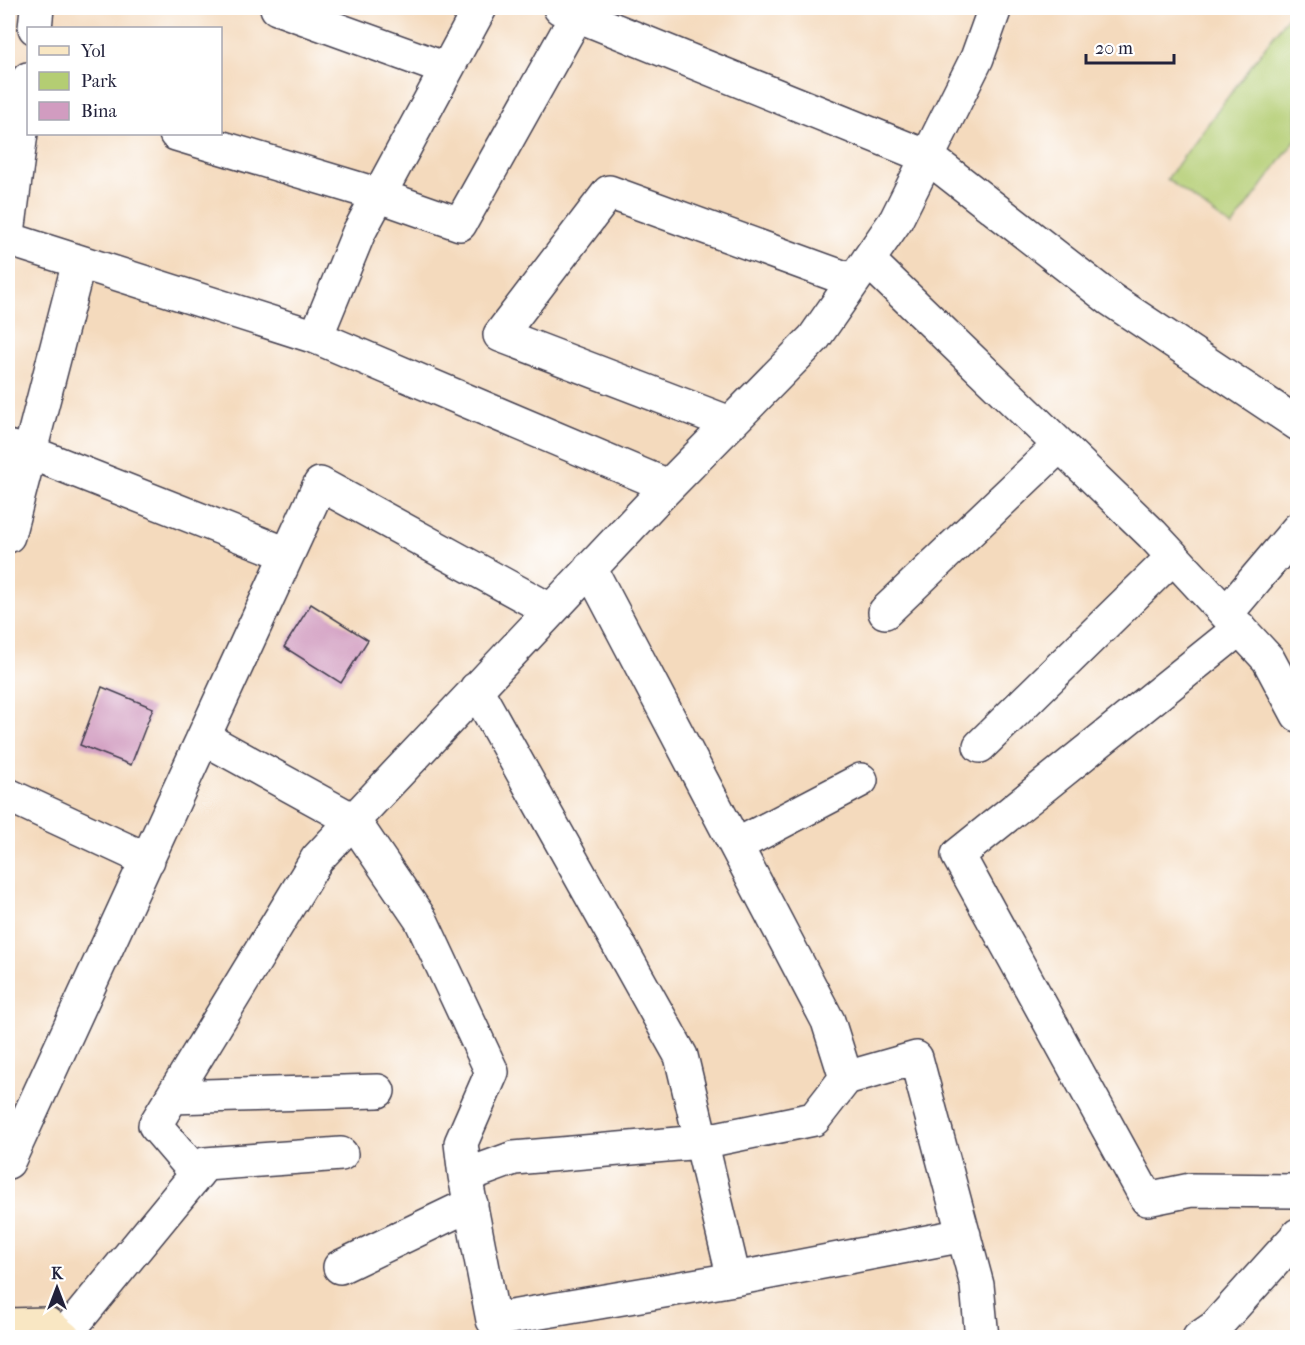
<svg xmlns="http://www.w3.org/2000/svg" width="1305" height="1345" viewBox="0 0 1305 1345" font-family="'IM FELL French Canon',serif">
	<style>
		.green { fill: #b4cd73; stroke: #6b7857; stroke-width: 1.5 }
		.building { fill: #d19cc0 }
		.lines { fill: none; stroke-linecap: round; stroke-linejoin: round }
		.minor-casing { stroke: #423e4e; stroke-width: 36 }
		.secondary-casing { stroke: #423e4e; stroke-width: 36 }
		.minor { stroke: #fff; stroke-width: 33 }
		.secondary { stroke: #f9e7c3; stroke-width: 33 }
	</style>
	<rect width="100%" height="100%" fill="#fff"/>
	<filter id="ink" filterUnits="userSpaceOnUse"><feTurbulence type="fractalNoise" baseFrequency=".0167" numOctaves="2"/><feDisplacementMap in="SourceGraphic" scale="12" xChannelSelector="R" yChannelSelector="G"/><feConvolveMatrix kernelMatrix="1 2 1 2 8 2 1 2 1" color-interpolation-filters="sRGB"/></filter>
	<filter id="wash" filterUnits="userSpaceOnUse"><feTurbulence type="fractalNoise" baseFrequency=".008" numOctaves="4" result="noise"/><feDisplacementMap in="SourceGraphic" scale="24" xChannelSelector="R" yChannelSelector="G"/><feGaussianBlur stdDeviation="1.35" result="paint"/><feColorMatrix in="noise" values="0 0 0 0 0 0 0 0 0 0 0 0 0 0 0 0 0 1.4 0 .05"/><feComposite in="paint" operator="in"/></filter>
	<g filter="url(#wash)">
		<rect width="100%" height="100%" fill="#f4dabd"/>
		<path class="green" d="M1291 12 1297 17V138L1232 227 1167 179Z"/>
		<g id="blocks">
			<path class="building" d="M311 604 368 640 341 683 284 647Z
				M102 687 153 708 131 765 80 745Z"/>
		</g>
	</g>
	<g filter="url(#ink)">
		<use href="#blocks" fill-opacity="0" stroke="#423e4e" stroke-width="1.5"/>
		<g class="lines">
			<g class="minor-casing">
				<path id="minor" d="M277 8 446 69
					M560 8 928 157 1110 299 1298 424
					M35 28 37 8
					M176 134 366 191 460 224 577 15
					M8 233 28 79
					M8 239 316 337 359 232 480 8
					M868 260 1152 534 1268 659 1298 715
					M316 337 668 486
					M730 423 500 335 609 192 853 281
					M8 447 29 452 287 554
					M8 536 79 262
					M590 568 828 1021 846 1078 916 1058 977 1285 982 1338
					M885 612 1060 445
					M1226 614 1298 529
					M1240 628 958 855 1147 1199 1191 1190 1298 1191
					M476 689 681 1056 734 1279
					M204 738 353 820 421 920 492 1072 461 1143 465 1176 514 1158 701 1142 814 1119 846 1078
					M980 746 1173 557
					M8 795 148 860
					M737 845 861 780
					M172 1097 378 1091
					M8 1162 320 484 550 610
					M197 1174 155 1125 317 859 657 498 814 338 896 220 977 58 995 8
					M465 1176 493 1320 734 1279 964 1235
					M340 1267 471 1204
					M63 1337 205 1164 341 1154
					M1199 1338 1215 1327 1298 1235"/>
			</g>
			<g class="secondary-casing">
				<path id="secondary" d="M8 1325 47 1324 64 1338"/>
			</g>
			<use href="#minor" class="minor"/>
			<use href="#secondary" class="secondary"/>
		</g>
	</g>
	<rect width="1305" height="1345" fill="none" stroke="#fff" stroke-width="30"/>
	<rect x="27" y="27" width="195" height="108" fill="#ffffff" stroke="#a7a7b1" stroke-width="1.5"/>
	<rect x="39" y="46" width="30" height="9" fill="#f9e7c3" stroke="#a7a7b1" stroke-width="1.5"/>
	<text x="81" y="57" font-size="18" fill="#22223b">Yol</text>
	<rect x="39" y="72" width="30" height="18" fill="#b4cd73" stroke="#a7a7b1" stroke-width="1.5"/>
	<text x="81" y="87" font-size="18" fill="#22223b">Park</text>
	<rect x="39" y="102" width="30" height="18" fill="#d19cc0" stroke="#a7a7b1" stroke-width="1.5"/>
	<text x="81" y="117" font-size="18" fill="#22223b">Bina</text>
	<g transform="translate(57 1288)" stroke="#ffffff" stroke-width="4.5" paint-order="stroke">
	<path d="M0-4.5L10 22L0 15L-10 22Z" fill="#22223b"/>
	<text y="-9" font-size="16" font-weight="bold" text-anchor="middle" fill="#22223b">K</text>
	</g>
	<path d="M1086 54v9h88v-9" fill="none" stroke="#22223b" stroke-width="3"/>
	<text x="1095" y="54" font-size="18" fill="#22223b" stroke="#ffffff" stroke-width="4.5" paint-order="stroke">20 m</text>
</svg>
